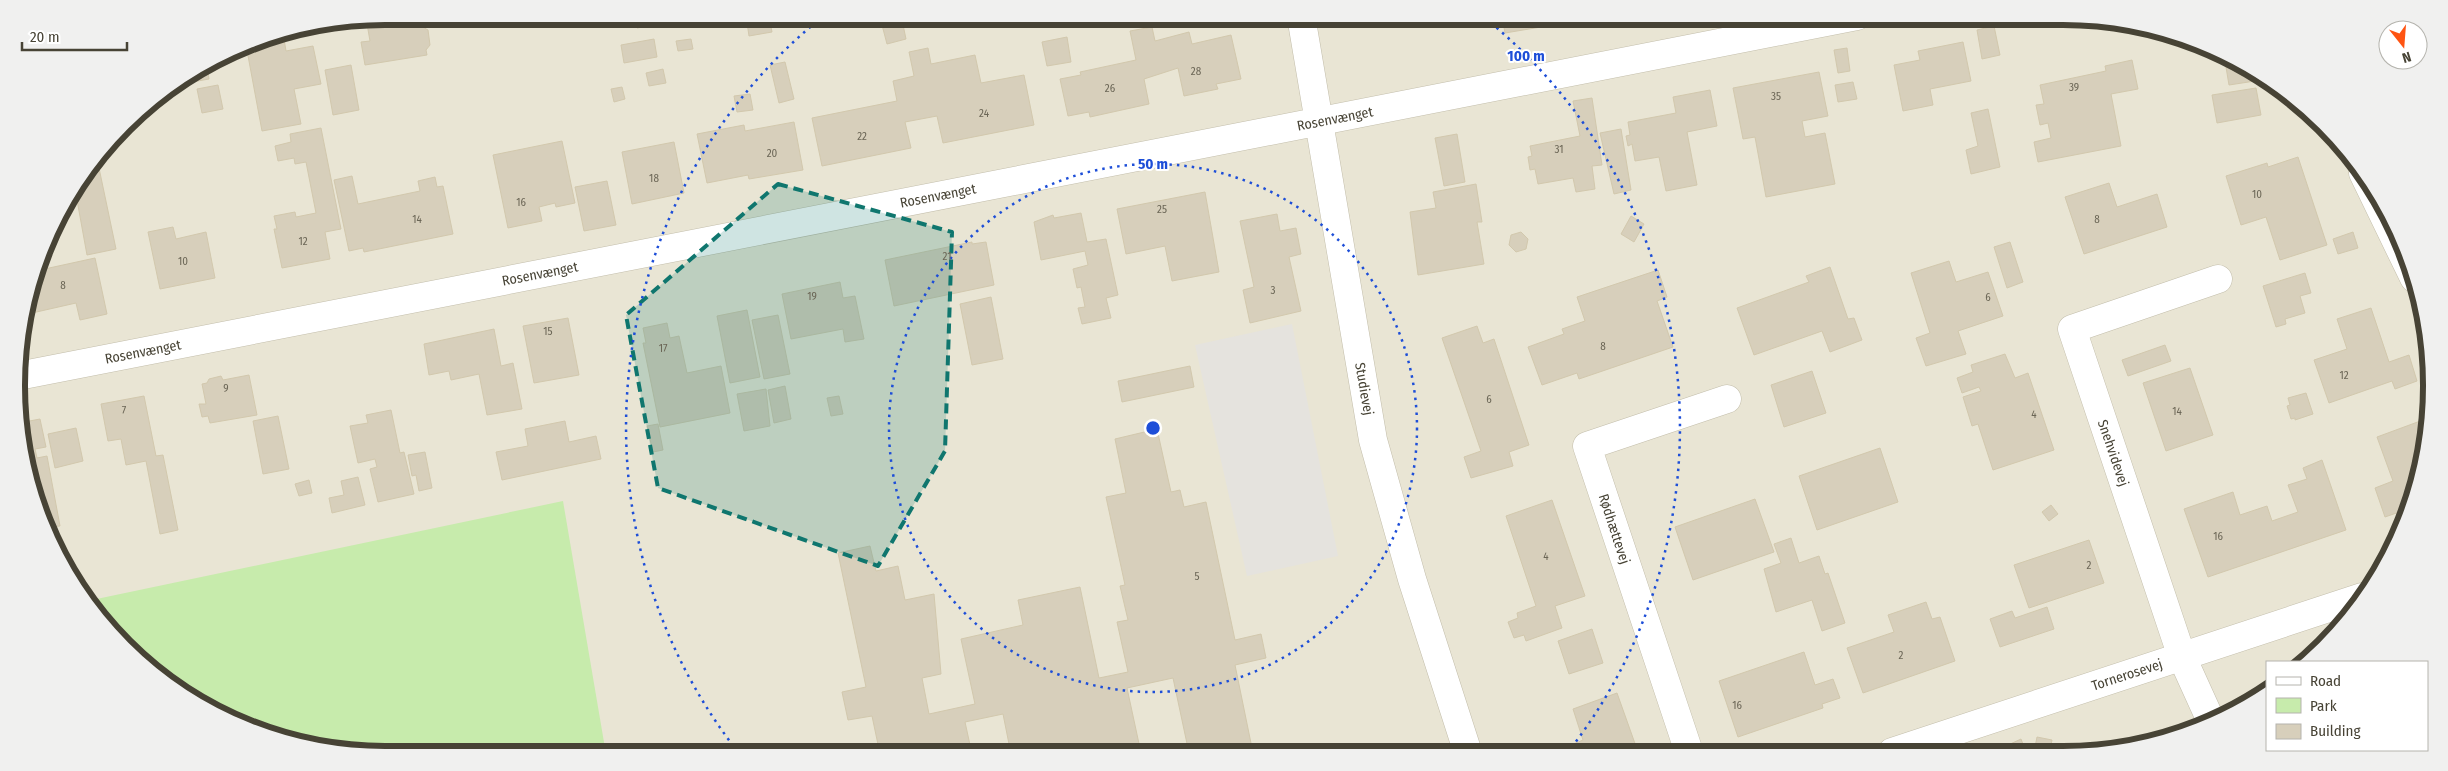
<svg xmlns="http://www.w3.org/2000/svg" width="2448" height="771" viewBox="0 0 2448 771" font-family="'Fira Sans Condensed',sans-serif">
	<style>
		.residential { fill: #e9e5d4 }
		.green { fill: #c7ebac }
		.parking { fill: #e5e3de }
		.building { fill: #d7cfbb; stroke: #d2c8ad }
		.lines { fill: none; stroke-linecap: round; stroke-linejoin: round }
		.minor-casing { stroke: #c3beab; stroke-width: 29 }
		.minor { stroke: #fff; stroke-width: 28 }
		.marked { fill: #0f766e; fill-opacity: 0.2; stroke: #0f766e; stroke-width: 4; stroke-dasharray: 10 6; stroke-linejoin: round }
		.ring { fill: none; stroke: #1d4ed8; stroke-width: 2.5; stroke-dasharray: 2.5 5 }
		.labels { text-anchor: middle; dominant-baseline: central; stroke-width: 4; stroke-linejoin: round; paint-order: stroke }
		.number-label { font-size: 11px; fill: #6b6656 }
		.street-label { font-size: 14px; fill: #474335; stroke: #fff }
		.rim { fill: none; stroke: #474335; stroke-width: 6 }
		.centre { fill: #1d4ed8; stroke: #fff; stroke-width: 2.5 }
		.ring-label { font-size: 15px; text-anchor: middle; font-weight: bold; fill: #1d4ed8; stroke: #fff; stroke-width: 4; stroke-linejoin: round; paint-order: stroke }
	</style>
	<rect width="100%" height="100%" fill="#f4f2e6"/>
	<path class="residential" d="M386 16H2062L2135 23 2204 44 2268 79 2324 125 2370 181 2404 244 2425 314 2432 386 2425 458 2382 570 2323 647 2302 662H2267V687L2226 717 2111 752 386 755 313 748 244 727 180 692 125 647 79 591 29 481 17 410 19 338 54 222 92 161 142 108 244 44 314 23Z"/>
	<path class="green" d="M563 501 606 754 386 755 313 748 244 727 180 692 125 647 87 601Z"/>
	<path class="parking" d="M1292 324 1338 556 1247 576 1195 345Z"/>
	<path class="building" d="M386 16H408L409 21 421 19 423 27 428 30 430 45 426 50 427 55 365 65 361 42 370 41 366 18Z
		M635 16H674L675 21 637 28Z
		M746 16H769L772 32 749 36Z
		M876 16H904L877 22Z
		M1127 16H1144L1145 23 1129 27Z
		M1502 16H1582L1583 20 1505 33Z
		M902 20 906 39 887 44 882 25Z
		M1994 26 2000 55 1982 59 1977 30Z
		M1152 27 1155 41 1189 32 1192 44 1231 35 1241 79 1216 84 1218 89 1184 96 1178 68 1144 79 1149 104 1090 117 1089 112 1068 116 1060 79 1081 75 1080 72 1136 60 1130 31Z
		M283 33 286 51 313 46 321 84 294 89 301 124 262 131 246 45 242 46Z
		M1067 37 1071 62 1047 66 1042 42Z
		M654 39 657 57 624 63 621 45Z
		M691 39 693 49 678 51 676 41Z
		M1963 42 1971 81 1930 89 1933 105 1903 111 1894 65 1920 60 1918 51Z
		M928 48 931 64 975 55 981 83 1024 75 1034 125 943 143 937 116 905 122 911 148 822 166 812 118 897 101 893 81 914 76 909 52Z
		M1847 48 1850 71 1838 73 1834 50Z
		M2224 55 2268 79 2229 85Z
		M2132 60 2138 89 2111 94 2121 146 2038 162 2034 142 2051 138 2048 123 2040 125 2036 105 2044 104 2040 85 2106 71 2105 66Z
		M785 62 794 99 779 103 770 65Z
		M351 65 359 110 333 115 325 70Z
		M207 67 209 79 181 84Z
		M663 69 666 83 649 86 646 73Z
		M1819 72 1828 116 1802 121 1805 137 1825 133 1835 184 1766 197 1755 137 1743 139 1733 88Z
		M1853 82 1857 99 1838 102 1835 85Z
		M218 85 223 109 202 113 197 89Z
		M622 87 625 99 614 102 611 89Z
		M2256 88 2261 115 2217 123 2212 95Z
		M1710 90 1717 126 1687 132 1697 185 1666 191 1659 157 1635 161 1632 144 1628 146 1626 136 1630 135 1628 122 1676 113 1673 97Z
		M750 94 753 110 737 112 734 96Z
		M1592 98 1602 165 1592 166 1595 189 1576 192 1573 178 1538 184 1535 169 1530 170 1528 157 1532 156 1530 146 1580 136 1573 101Z
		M1988 109 2000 167 1971 174 1966 150 1978 146 1971 113Z
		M794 122 803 170 749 179 748 175 707 183 697 134 744 125 745 131Z
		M321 128 341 229 325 232 330 259 282 268 274 229H277L274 216 295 212 296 217 316 213 306 162 295 164 294 158 278 161 275 146 291 142 290 134Z
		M1621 129 1631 190 1614 194 1600 133Z
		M1457 134 1465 182 1444 186 1435 138Z
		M562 141 575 203 556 207 555 203 539 207 542 221 508 228 493 155Z
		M674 142 684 193 632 204 622 152Z
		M2298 157 2327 245 2280 260 2266 217 2241 225 2226 176 2267 163 2268 167Z
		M99 168 116 249 87 255 75 189 87 170Z
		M352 176 358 204 420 191 418 181 435 177 437 187 443 186 453 234 364 252 363 248 349 251 334 180Z
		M607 181 616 225 584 231 575 187Z
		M2109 183 2117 207 2157 194 2167 227 2084 254 2065 197Z
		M1476 184 1482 222H1477L1484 264 1418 275 1410 212 1436 208 1433 192Z
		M1205 192 1219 272 1172 281 1165 246 1126 254 1117 209Z
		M1081 213 1087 242 1106 239 1118 295 1106 298 1111 318 1082 324 1078 308 1085 307 1081 287 1077 288 1073 269 1088 265 1085 251 1041 260 1034 222 1053 215 1054 218Z
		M1277 214 1280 231 1296 228 1301 254 1289 257 1301 311 1250 323 1243 290 1254 287 1240 221Z
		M1631 216 1644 224 1634 242 1621 234Z
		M173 227 176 239 206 232 215 278 160 289 148 232Z
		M1521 232 1528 239 1526 249 1516 252 1509 245 1511 235Z
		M2353 232 2358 248 2338 254 2333 239Z
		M972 242V244L986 242 994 285 894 306 885 260Z
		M2010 242 2023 282 2007 288 1994 247Z
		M95 258 107 314 80 320 76 303 32 313 30 304 40 270Z
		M1949 261 1956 282 1988 272 2003 316 1958 331 1966 354 1926 366 1916 338 1930 333 1911 273Z
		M1830 267 1848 319 1854 318 1862 340 1830 352 1822 331 1754 355 1737 308 1809 282 1806 276Z
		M1658 270 1667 297 1657 301 1673 347 1579 379 1577 373 1542 385 1528 347 1564 334 1562 329 1585 321 1577 297Z
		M2305 273 2311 293 2300 296 2305 313 2285 319 2286 324 2276 327 2263 286Z
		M840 282 843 298 855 296 864 339 845 342 843 329 791 339 782 294Z
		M991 297 1003 359 972 365 960 304Z
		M2371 308 2389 362 2409 355 2417 381 2395 389 2392 381 2329 403 2314 360 2347 349 2337 319Z
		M747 310 760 377 730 383 717 316Z
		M778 315 790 374 764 379 752 320Z
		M568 318 579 375 534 383 523 326Z
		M667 323 670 338 679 336 687 373 721 366 730 413 660 427 643 343H646L643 328Z
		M1477 326 1483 343 1494 339 1529 445 1509 452 1513 466 1471 478 1464 457 1481 451 1442 338Z
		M494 329 501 366 513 363 522 409 487 415 479 374 451 380 449 371 429 375 424 344Z
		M2165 345 2171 361 2128 376 2122 360Z
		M2005 354 2015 378 2028 373 2054 450 1993 470 1978 424 1972 426 1963 397 1981 391 1979 387 1962 393 1957 378 1973 372 1971 365Z
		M1190 366 1194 387 1122 402 1118 381Z
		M2190 368 2213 435 2166 451 2143 383Z
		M1812 371 1826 413 1784 427 1771 385Z
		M249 375 257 415 210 423 208 416 202 417 199 404H206L202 384 207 383 209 379 221 376 223 380Z
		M785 386 791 419 774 423 768 390Z
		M766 389 770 426 744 431 737 394Z
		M2306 393 2313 414 2295 420V418L2291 419 2287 406 2290 405 2288 398Z
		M144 396 156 456 163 455 178 530 160 534 146 461 126 465 121 439 108 441 101 404Z
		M839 396 843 414 831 416 827 398Z
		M391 410 400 453 404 452 414 494 378 502 370 469 377 467 375 459 358 463 350 426 368 423 366 415Z
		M278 416 289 469 263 474 253 421Z
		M40 419 46 447 35 449 37 458 47 456 60 526 50 527 29 481 19 423Z
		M2423 420 2427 432 2425 458 2405 510 2385 517 2375 488 2393 481 2377 437Z
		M565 421 569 442 596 436 601 459 502 480 496 452 528 446 525 429Z
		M658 424 663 450 653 452 647 426Z
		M76 428 83 461 55 468 48 434Z
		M1157 429 1171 492 1180 490 1184 507 1206 502 1235 640 1261 634 1266 658 1235 665 1253 753H1189L1173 678 1127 688 1141 753 1011 754 1003 714 965 722 972 754H880L872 716 848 720 842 692 866 687 838 553 870 546 876 571 898 566 905 600 934 594 941 674 922 678 929 714 975 704 961 639 1023 625 1018 600 1080 587 1099 678 1128 672 1117 622 1128 620 1120 586 1125 585 1106 497 1126 493 1115 439Z
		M1880 448 1898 502 1817 530 1799 476Z
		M425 452 432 488 419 491 416 475 412 476 408 455Z
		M2322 460 2346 530 2208 577 2184 509 2233 492 2240 515 2267 506 2272 521 2298 512 2288 485 2307 479 2303 468Z
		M358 477 365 505 332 513 329 498 344 495 341 481Z
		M309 480 312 493 299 496 295 484Z
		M1755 499 1774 552 1693 580 1675 527Z
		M1552 500 1585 596 1555 606 1562 628 1526 641 1524 635 1514 638 1508 622 1518 618 1517 613 1536 606 1506 516Z
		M2051 505 2058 514 2049 521 2042 512Z
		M1791 538 1799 563 1819 556 1825 574 1828 573 1845 623 1822 631 1812 600 1776 612 1764 569 1781 563 1774 544Z
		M2089 540 2104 583 2029 608 2014 565Z
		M1926 602 1932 619 1940 617 1955 661 1863 693 1847 648 1894 632 1888 615Z
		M2047 607 2054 629 2000 647 1990 619 2012 611 2015 618Z
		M1592 629 1603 663 1569 674 1558 641Z
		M1804 652 1815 685 1833 679 1840 698 1822 704 1823 708 1738 737 1719 681Z
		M1617 693 1638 752 1553 753 1583 740 1573 709Z
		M2037 737 2052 740 2050 750 2035 747Z
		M2021 739 2026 752H2009L2006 746Z"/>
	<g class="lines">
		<g class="minor-casing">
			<path id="minor" d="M1301 16 1373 440 1412 579 1468 753
				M2363 173 2414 278
				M18 376 1857 16
				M2211 721 2182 657 2072 329 2218 279
				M1689 752 1587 446 1727 399
				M1892 752 2362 597"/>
		</g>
		<use href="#minor" class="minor"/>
	</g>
	<path class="marked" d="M778 184 952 232 945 451 878 566 658 488 626 315Z"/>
	<g class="ring">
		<circle cx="1153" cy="428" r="264"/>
		<path d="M738 752A527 527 0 0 1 821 18M1485 18A527 527 0 0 1 1568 752"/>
	</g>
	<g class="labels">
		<g class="number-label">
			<text x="1196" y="71">28</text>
			<text x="2074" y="87">39</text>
			<text x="1110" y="88">26</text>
			<text x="1776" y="96">35</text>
			<text x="984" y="113">24</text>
			<text x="862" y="136">22</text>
			<text x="1559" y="149">31</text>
			<text x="772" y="153">20</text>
			<text x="654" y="178">18</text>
			<text x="2257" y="194">10</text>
			<text x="521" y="202">16</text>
			<text x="1162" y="209">25</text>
			<text x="417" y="219">14</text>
			<text x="2097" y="219">8</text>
			<text x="303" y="241">12</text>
			<text x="947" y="256">21</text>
			<text x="183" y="261">10</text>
			<text x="63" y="285">8</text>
			<text x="1273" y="290">3</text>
			<text x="812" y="296">19</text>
			<text x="1988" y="297">6</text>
			<text x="548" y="331">15</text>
			<text x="1603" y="346">8</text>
			<text x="663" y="348">17</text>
			<text x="2344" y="375">12</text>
			<text x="226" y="388">9</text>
			<text x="1489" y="399">6</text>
			<text x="124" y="410">7</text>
			<text x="2177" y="411">14</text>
			<text x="2034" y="414">4</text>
			<text x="2218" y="536">16</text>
			<text x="1546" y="556">4</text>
			<text x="2089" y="565">2</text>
			<text x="1197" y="576">5</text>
			<text x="1901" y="655">2</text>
			<text x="1737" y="705">16</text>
		</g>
		<g class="street-label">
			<text transform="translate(1335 119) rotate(-11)">Rosenvænget</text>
			<text transform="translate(938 196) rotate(-11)">Rosenvænget</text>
			<text transform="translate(540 274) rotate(-11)">Rosenvænget</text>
			<text transform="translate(143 352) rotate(-11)">Rosenvænget</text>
			<text transform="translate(1364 389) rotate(80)">Studievej</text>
			<text transform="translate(2113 453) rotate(71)">Snehvidevej</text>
			<text transform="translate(1614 529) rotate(72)">Rødhættevej</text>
			<text transform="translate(2127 675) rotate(-18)">Tornerosevej</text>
		</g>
	</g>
	<path d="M0 0H2448V771H0ZM385 25H2063A360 360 0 0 1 2423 385V386A360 360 0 0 1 2063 746H385A360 360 0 0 1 25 386V385A360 360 0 0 1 385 25Z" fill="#f0f0ef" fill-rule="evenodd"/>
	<path class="rim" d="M385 25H2063A360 360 0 0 1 2423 385V386A360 360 0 0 1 2063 746H385A360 360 0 0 1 25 386V385A360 360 0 0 1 385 25Z"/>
	<circle cx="1153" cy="428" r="8" class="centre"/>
	<g class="ring-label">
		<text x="1526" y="61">100 m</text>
		<text x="1153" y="169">50 m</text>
	</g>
	<rect x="2266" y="661" width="162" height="90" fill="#ffffff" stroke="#b5b4ae"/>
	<rect x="2276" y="677" width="25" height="8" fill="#ffffff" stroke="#b5b4ae"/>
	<text x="2310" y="686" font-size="15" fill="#474335">Road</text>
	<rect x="2276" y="698" width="25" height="15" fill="#c7ebac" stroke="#b5b4ae"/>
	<text x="2310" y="711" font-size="15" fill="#474335">Park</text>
	<rect x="2276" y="724" width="25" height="15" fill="#d7cfbb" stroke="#b5b4ae"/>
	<text x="2310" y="736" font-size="15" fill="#474335">Building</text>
	<g transform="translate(2403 45) rotate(163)"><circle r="24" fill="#ffffff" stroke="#b5b4ae"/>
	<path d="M0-4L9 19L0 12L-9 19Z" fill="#ff5412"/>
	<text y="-8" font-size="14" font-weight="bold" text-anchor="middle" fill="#474335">N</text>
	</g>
	<path d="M22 42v8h105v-8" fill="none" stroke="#474335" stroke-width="2.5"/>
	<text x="30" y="42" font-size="15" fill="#474335" stroke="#ffffff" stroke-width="4" paint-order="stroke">20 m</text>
</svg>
